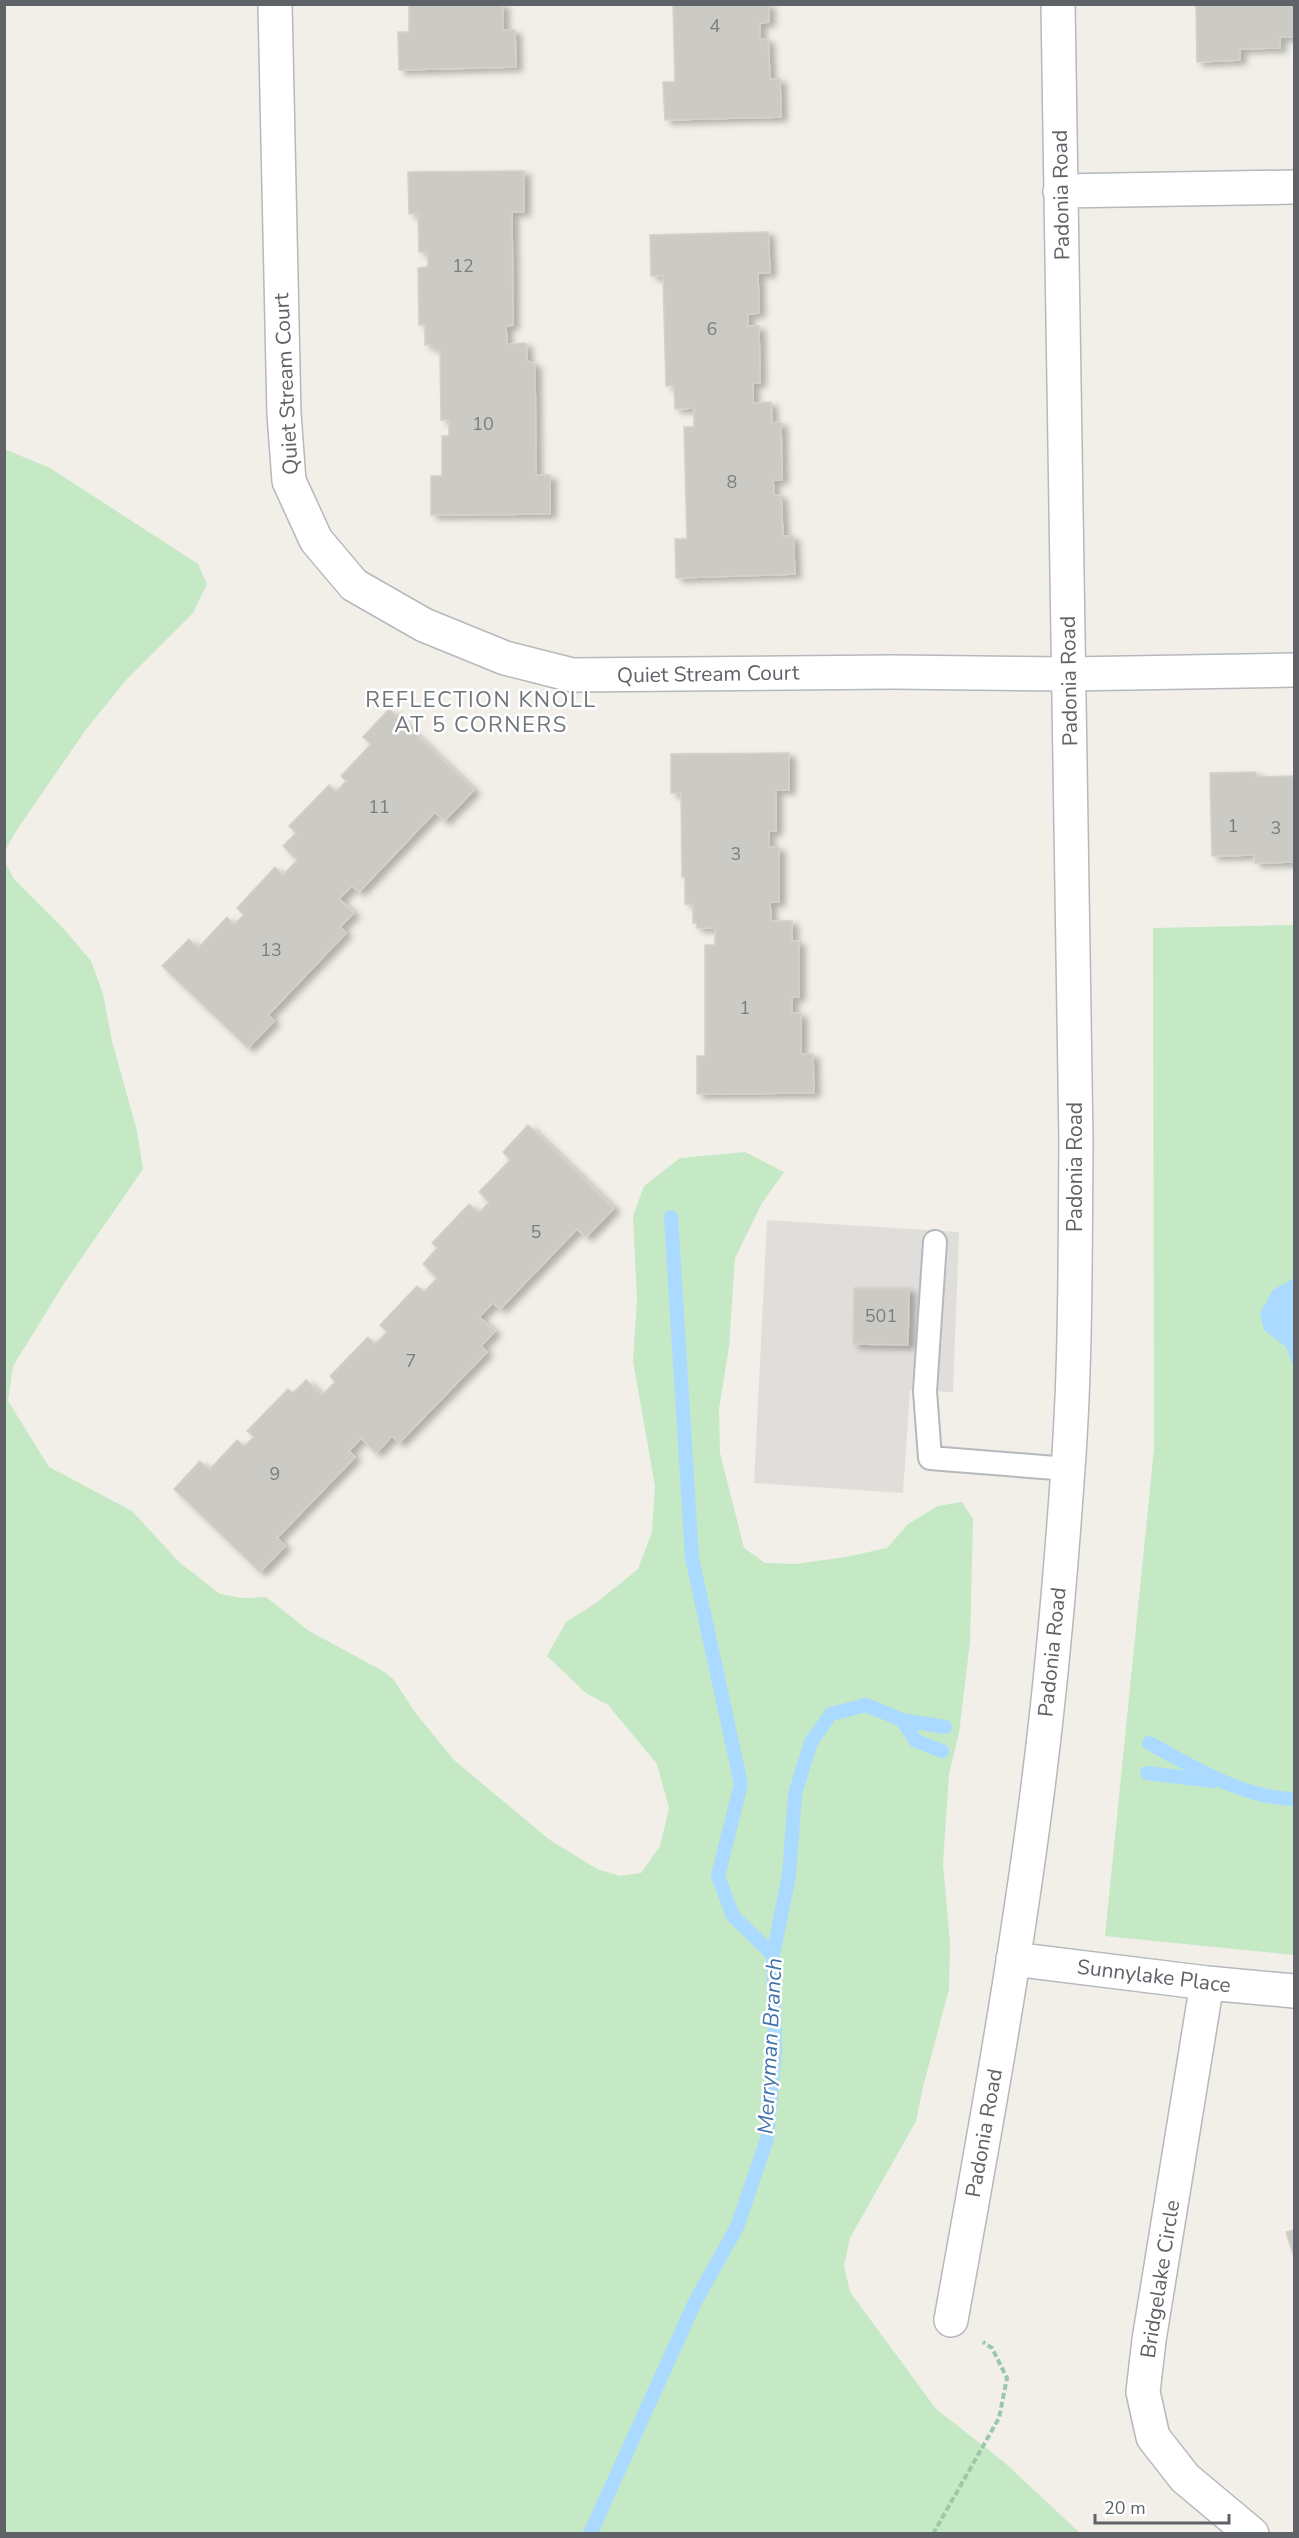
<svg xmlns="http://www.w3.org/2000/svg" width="1299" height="2538" viewBox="0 0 1299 2538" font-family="'Nunito Sans',sans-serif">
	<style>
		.industrial { fill: #e0deda }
		.green { fill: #c5e8c5 }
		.water { fill: #aadaff }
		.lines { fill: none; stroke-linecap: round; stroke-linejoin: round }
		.stream { stroke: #aadaff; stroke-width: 14 }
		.building { fill: #cccac5; stroke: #d6d1c6; stroke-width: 1.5; filter: url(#shadow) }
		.lane-casing { stroke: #b5b8bc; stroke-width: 26 }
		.street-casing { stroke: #b5b8bc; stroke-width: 36 }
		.path { stroke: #9cc7a9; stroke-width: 4; stroke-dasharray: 6 3; stroke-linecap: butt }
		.lane { stroke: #fff; stroke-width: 22 }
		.street { stroke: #fff; stroke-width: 33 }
		.labels { text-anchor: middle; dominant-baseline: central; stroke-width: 5; stroke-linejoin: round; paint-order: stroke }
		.number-label { font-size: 18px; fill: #7a7d7f }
		.street-label { font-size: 21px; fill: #5f6368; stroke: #fff }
		.neighbourhood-label { font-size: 22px; letter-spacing: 1.5px; fill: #70757a; stroke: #fff }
		.water-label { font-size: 22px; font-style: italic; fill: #4174aa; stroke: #fff }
	</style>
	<defs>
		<filter id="shadow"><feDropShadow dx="6" dy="4" stdDeviation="3" flood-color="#0004"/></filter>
	</defs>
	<rect width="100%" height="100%" fill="#f1efe8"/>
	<path class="industrial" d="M767 1220 959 1232 953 1392 910 1390 903 1493 754 1483Z"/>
	<path class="green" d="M4 449 50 468 198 564 207 584 193 613 127 679 87 728 16 831 5 851Z
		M5 862 14 879 64 929 91 961 103 994 112 1041 137 1131 143 1169 65 1282 13 1366 8 1401 49 1467 132 1511 179 1562 220 1594 242 1598 266 1597 309 1631 383 1671 394 1680 414 1711 454 1760 550 1840 597 1869 620 1876 641 1873 660 1846 669 1808 657 1764 608 1705 586 1693 547 1656 566 1622 596 1603 638 1569 652 1532 655 1486 633 1361 637 1300 633 1216 644 1186 680 1158 745 1152 784 1172 762 1203 735 1258 729 1347 719 1409 720 1453 744 1548 765 1563 795 1564 846 1557 887 1548 908 1524 938 1506 962 1502 973 1519 970 1642 959 1733 949 1774 943 1863 950 1944 949 1989 923 2087 916 2121 850 2238 844 2266 850 2292 936 2409 1004 2462 1080 2533H5Z
		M1294 925V1955L1105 1936 1154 1449 1153 928Z"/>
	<path class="water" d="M1294 1278V1368L1286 1347 1264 1330 1260 1313 1273 1290Z"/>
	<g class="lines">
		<path class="stream" d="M671 1217 692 1558 741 1784 718 1876 733 1916 773 1955
			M902 1720 916 1741 942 1751
			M1149 1743C1194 1767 1242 1798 1294 1799
			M1147 1773 1213 1781
			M590 2534 695 2302 737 2227 767 2139 775 2048 773 1955 789 1875 795 1794 811 1742 831 1714 866 1705 902 1720 945 1727"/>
	</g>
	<path class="building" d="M409 4H503V30H515L516 67 399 70 398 32H409Z
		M673 4H769V22L760 23V39H768L770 79H780L781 117 665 120 663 82H675Z
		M1196 4H1294V37H1280V48L1240 49V60L1197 62Z
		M524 171V212H512L513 325 506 326 507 344 526 343 527 361 535 364 536 475H550V514L431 515V476H442V436H449V420H441L440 350H434V345H425V324L419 325 418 268 428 267V252H419L418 213 409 214 408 172Z
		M768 232 770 273H758L759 313 748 314V326H759L760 383H753V403L771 402 772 423 781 422 782 480H773L774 495H781L783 536H793L795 574 676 578 675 539H687L684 427H694V408L675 409 674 385 666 386 663 276H651L650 235Z
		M389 709 474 790 444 821 435 812 359 892 352 886 339 899 354 913 340 927 346 933 268 1015 274 1021 248 1048 162 966 189 939 198 948 227 917 234 924 244 915 237 908 275 867 283 875 297 860 283 846 296 833 289 826 329 785 336 792 346 781 341 776 371 744 363 737Z
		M789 753V790H776V831H769V847H779V902H770L771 921H792V941H799V997H792V1013H801V1054H813L814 1093 697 1094V1056H705V945H715V928H697V923H693V904H685V877H682L681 793H671V754Z
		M1256 772V777L1294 776V872V862L1255 863 1254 855 1212 856 1210 773Z
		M528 1125 614 1208 586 1237 577 1229 500 1309 493 1303 479 1317 495 1331 481 1346 487 1352 399 1443 392 1436 376 1453 361 1438 349 1451 355 1457 277 1538 285 1546 260 1572 174 1489 200 1461 209 1470 237 1440 244 1446 254 1437 247 1431 288 1389 293 1393 306 1380 322 1395 335 1382 330 1376 368 1337 375 1344 387 1332 380 1325 417 1286 424 1292 437 1278 423 1264 437 1248 432 1243 469 1204 479 1213 489 1202 479 1192 510 1160 503 1152Z
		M854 1288H909L908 1345 853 1344Z
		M1294 2230V2257L1286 2232Z"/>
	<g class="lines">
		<g class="lane-casing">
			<path id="lane" d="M935 1242 925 1391 930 1458 1068 1469"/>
		</g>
		<g class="street-casing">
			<path id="street" d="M275 4 284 414 289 481 316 540 354 585 424 625 505 658 572 675 893 672 1070 674 1294 670
				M1060 191 1294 187
				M1013 1959 1207 1983 1294 1991
				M1207 1983 1149 2340 1143 2392 1153 2437 1185 2478 1252 2534
				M951 2320C980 2158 1010 1995 1032 1832 1048 1716 1059 1598 1067 1482 1076 1369 1075 1255 1076 1142L1058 4"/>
		</g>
		<path class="path" d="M933 2534 999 2418 1007 2378 992 2348 983 2342"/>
		<use href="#lane" class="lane"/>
		<use href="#street" class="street"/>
	</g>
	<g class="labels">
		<g class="number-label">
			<text x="715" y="26">4</text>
			<text x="463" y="266">12</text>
			<text x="712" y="329">6</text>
			<text x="483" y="424">10</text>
			<text x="732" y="482">8</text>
			<text x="379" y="807">11</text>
			<text x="1233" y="826">1</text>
			<text x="1276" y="828">3</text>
			<text x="736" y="854">3</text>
			<text x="271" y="950">13</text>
			<text x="745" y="1008">1</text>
			<text x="536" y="1232">5</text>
			<text x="881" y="1316">501</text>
			<text x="411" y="1361">7</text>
			<text x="275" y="1474">9</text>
		</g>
		<g class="street-label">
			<text transform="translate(1061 195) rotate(-91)">Padonia Road</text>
			<text transform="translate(286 384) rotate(-93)">Quiet Stream Court</text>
			<text transform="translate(708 674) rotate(-1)">Quiet Stream Court</text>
			<text transform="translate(1069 681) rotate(-91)">Padonia Road</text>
			<text transform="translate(1075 1167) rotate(-90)">Padonia Road</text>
			<text transform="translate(1052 1652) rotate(-84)">Padonia Road</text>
			<text transform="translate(1154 1976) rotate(7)">Sunnylake Place</text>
			<text transform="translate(984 2133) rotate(-80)">Padonia Road</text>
			<text transform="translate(1160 2279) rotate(-81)">Bridgelake Circle</text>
		</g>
		<g class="neighbourhood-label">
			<text x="481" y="700">REFLECTION KNOLL<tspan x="481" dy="25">AT 5 CORNERS</tspan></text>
		</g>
		<g class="water-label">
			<text transform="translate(770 2046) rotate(-87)">Merryman Branch</text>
		</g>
	</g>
	<rect width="1299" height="2538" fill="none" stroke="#5f6368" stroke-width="12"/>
	<path d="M1095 2514v9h134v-9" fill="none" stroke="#5f6368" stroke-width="3"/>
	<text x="1104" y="2514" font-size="18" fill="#5f6368" stroke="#ffffff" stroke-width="4.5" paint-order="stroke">20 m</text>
</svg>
